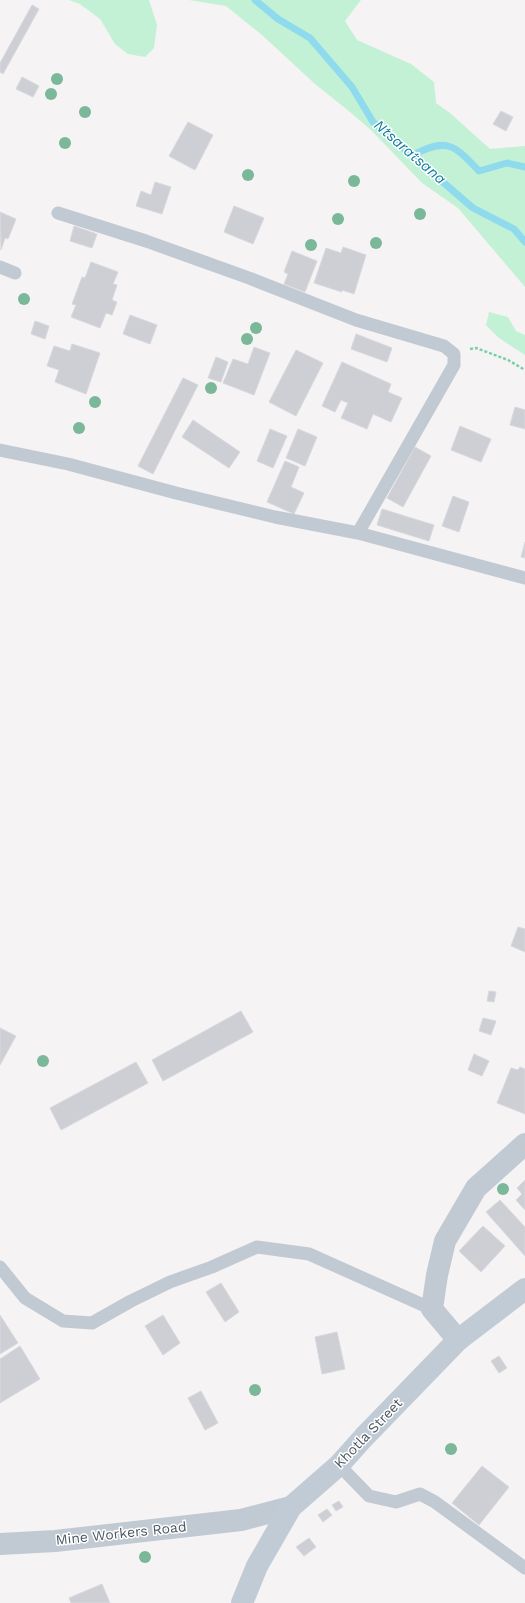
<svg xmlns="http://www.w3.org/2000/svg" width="525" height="1603" viewBox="0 0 525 1603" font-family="'Work Sans',sans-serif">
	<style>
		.green { fill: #c3f1d5 }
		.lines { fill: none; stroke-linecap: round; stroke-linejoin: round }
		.stream { stroke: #90daee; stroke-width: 7 }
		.building { fill: #cdcfd5; stroke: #d7d9de }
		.path { stroke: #7ad0a6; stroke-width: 2.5; stroke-dasharray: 3 2; stroke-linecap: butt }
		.lane { stroke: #c1cad2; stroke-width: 13 }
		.street { stroke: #c1cad2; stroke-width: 22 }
		.secondary { stroke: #c1cbd6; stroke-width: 22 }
		.tree { fill: #7bb799 }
		.labels { text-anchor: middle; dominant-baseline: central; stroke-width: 3; stroke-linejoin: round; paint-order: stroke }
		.street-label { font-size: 14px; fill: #4a5661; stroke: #fff }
		.water-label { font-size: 15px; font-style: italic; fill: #0c7c9b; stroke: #fff }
	</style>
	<rect width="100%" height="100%" fill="#f5f3f3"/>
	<path class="green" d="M69 0H149L157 25 154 48 145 57 128 54 115 44 100 19 80 4Z
		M189 0H361L345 21 357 40 411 64 434 82 436 103 450 113 490 149 525 146V287L458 208 422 183 371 130 350 112 315 84 262 35 226 6Z
		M489 312 508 317 516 331 525 335V355L499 338 486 325Z"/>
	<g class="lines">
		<path class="stream" d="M255 0 278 19 310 38 352 87 373 122 473 208 514 229 525 242
			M413 155C448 137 454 145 479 171L507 163 525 167"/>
	</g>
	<path class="building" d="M32 5 39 9 3 74 0 72V63Z
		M22 77 39 86 33 97 16 89Z
		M501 111 513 117 506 131 493 124Z
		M188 122 213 135 195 170 169 156Z
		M155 182 171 187 162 214 136 206 141 191 151 195Z
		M234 206 264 218 253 244 224 232Z
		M0 212 16 219 8 239 5 238 1 250Z
		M74 226 97 234 92 248 70 241Z
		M343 247 366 255 354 294 342 290V292L314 283 326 248 341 253Z
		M292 251 317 261 305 292 284 284 288 274 284 272Z
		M91 262 118 272 113 284 117 285 112 300 117 302 112 315 106 313 100 328 71 317 76 305 72 304 82 277 85 278Z
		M130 315 157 325 150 344 123 334Z
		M35 321 49 326 45 339 31 334Z
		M356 334 392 348 387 362 351 349Z
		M72 344 100 353 86 394 55 382 59 370 47 366 54 346 70 351Z
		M254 347 270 353 254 395 223 383 233 359 248 364Z
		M296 350 323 363 296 416 269 402Z
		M216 357 228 362 221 382 208 378Z
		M342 362 391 384 388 392 402 398 391 422 373 414 367 429 341 418 348 403 341 400 335 412 322 406Z
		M183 378 198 385 153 474 138 466Z
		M515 407 525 410V429L510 425Z
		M193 420 240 452 229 468 182 437Z
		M460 426 491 439 481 462 451 450Z
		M270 429 287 436 273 468 257 461Z
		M298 429 317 437 305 466 286 458Z
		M415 447 431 456 403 507 387 498Z
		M285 461 299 467 291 487 304 493 294 514 267 502Z
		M453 496 469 502 459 532 442 526Z
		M382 509 434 525 429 541 377 525Z
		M525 542V558L521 557Z
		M518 927 525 929V952L511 946Z
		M489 991 496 992 494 1002 487 1001Z
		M241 1011 253 1032 163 1081 152 1060Z
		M483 1018 496 1021 491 1035 479 1031Z
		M0 1028 16 1036 0 1065Z
		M474 1054 489 1061 482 1076 468 1070Z
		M136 1062 148 1083 61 1130 50 1108Z
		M520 1067 525 1069V1114L497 1103 511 1068 518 1070Z
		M525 1180V1210L516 1200 522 1194 517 1188Z
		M500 1200 525 1227V1256L486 1212Z
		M483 1226 505 1246 481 1272 459 1251Z
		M221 1283 239 1312 225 1322 206 1292Z
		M0 1315 18 1343 0 1354Z
		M163 1315 180 1343 163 1355 145 1326Z
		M337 1332 345 1369 322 1374 315 1337Z
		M20 1346 40 1379 0 1403V1359Z
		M499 1356 507 1368 499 1373 491 1361Z
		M201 1391 218 1423 205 1430 188 1398Z
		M482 1466 509 1487 479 1525 452 1503Z
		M339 1501 343 1507 336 1511 332 1505Z
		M327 1509 332 1515 323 1522 318 1515Z
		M309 1538 316 1547 304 1556 296 1547Z
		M102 1584 110 1603H71L69 1598Z"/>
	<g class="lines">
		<path class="path" d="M470 349 476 348 508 360 525 370"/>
		<path class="lane" d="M58 213 146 241 249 278 356 320 444 346 454 354V365L358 533
			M0 267 15 273
			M0 450 68 464 176 493 275 517 358 533 525 578
			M0 1267 25 1298 63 1321 92 1323 131 1301 170 1282 212 1267 257 1247 309 1254 432 1309
			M339 1465 369 1496 396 1502 420 1494 435 1502 525 1568"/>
		<path class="street" d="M458 1340 432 1309 437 1275 445 1241 476 1188 525 1144
			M0 1544 55 1541 241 1520 291 1507"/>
		<path class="secondary" d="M242 1603 257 1566 291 1507 339 1465 364 1437 458 1340 525 1289"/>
	</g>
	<g class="tree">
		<circle cx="57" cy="79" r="6"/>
		<circle cx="51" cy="94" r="6"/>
		<circle cx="85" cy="112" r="6"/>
		<circle cx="65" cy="143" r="6"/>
		<circle cx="248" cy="175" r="6"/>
		<circle cx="354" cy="181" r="6"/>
		<circle cx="420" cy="214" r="6"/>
		<circle cx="338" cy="219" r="6"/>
		<circle cx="376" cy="243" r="6"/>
		<circle cx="311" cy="245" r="6"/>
		<circle cx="24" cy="299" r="6"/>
		<circle cx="256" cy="328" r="6"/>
		<circle cx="247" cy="339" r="6"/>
		<circle cx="211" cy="388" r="6"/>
		<circle cx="95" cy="402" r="6"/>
		<circle cx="79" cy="428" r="6"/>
		<circle cx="43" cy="1061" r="6"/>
		<circle cx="503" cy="1189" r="6"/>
		<circle cx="255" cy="1390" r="6"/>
		<circle cx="451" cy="1449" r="6"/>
		<circle cx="145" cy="1557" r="6"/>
	</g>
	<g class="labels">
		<g class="street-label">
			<text transform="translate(368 1433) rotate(-46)">Khotla Street</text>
			<text transform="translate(121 1533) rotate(-6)">Mine Workers Road</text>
		</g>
		<g class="water-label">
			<text transform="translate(410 152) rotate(41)">Ntsaratsana</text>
		</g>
	</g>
</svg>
